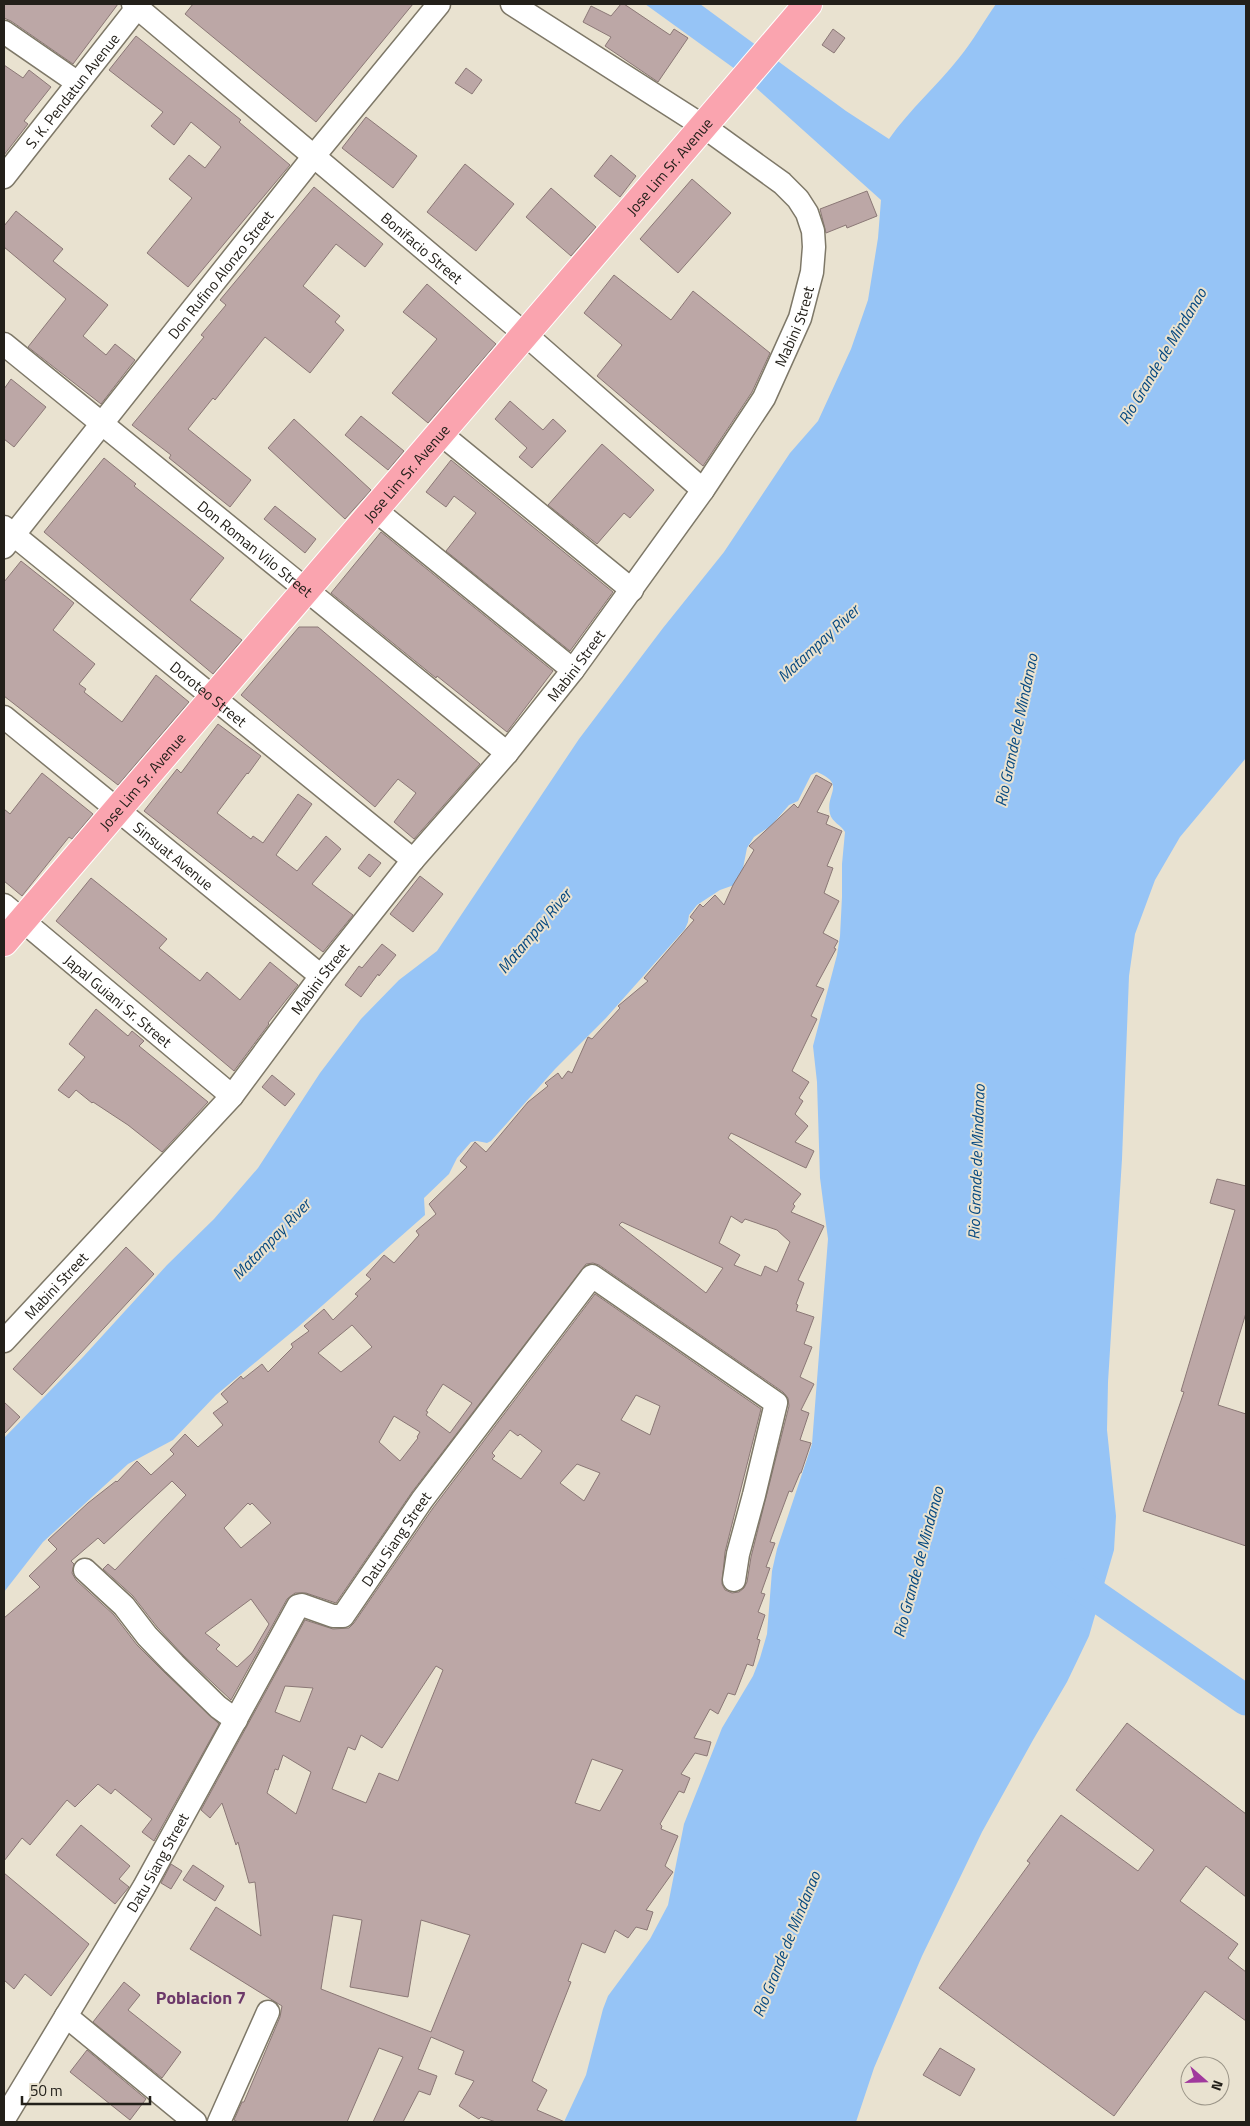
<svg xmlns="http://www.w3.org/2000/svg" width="1250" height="2126" viewBox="0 0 1250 2126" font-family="'Titillium Web',sans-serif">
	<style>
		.water { fill: #96c4f6 }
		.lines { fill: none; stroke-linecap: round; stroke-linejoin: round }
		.river { stroke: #96c4f6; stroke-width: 31 }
		.building { fill: #bca7a6; stroke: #8b7876; fill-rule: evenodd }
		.minor-casing { stroke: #7e7868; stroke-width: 25 }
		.major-casing { stroke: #fff; stroke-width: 30 }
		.minor { stroke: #fff; stroke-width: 22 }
		.major { stroke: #faa4af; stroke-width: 28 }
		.labels { text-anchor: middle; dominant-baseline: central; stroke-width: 4; stroke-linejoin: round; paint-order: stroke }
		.street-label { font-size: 15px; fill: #23201a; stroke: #e9e2d0 }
		.water-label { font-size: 16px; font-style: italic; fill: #064980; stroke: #e9e2d0 }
		.quarter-label { font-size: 18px; font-weight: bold; fill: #6c3869; stroke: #e9e2d0 }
	</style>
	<rect width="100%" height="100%" fill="#e9e2d0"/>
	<path class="water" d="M645 4H700L846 111 889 139C910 109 937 86 959 58 973 41 984 21 996 4H1246V758L1180 837 1155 880 1135 934 1129 976 1122 1159 1108 1382 1107 1430 1116 1516 1114 1550 1089 1636 1067 1682 1033 1740 982 1832 922 1956 874 2068 856 2122H564L586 2075 603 2009 608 1996 650 1939 668 1905 684 1824 722 1728 753 1676 760 1658 767 1634 772 1571 777 1549 812 1444 828 1239 820 1178 817 1082 813 1046 837 955 840 936 842 897V864L845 832C841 825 832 822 830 814 825 793 847 785 817 772L811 775 798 801 789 805 771 826 754 837 747 848 743 868V873L737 884 720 890 697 905 689 915 688 922 685 929 606 1018 555 1069 491 1141 487 1143 477 1141 471 1142 457 1158 449 1174 424 1198 425 1215 298 1327 216 1395 173 1440 128 1464 43 1542 4 1592V1438L83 1357 167 1265 214 1219 258 1168 320 1073 361 1019 399 980 437 951 579 739 663 628 724 552 790 453 818 421 851 349 868 300 878 238 881 200 735 69Z"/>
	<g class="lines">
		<path class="river" d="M1064 1574 1246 1700"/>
	</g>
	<path class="building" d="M4 4H118L73 64 11 21 4 18Z
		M193 4H413L316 122 185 14Z
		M621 4H624L670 35 674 29 688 38 658 82 605 46 611 37 583 22 591 6 611 16Z
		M833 29 845 38 834 53 822 45Z
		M136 36 241 120 239 122 290 165 188 287 147 253 192 198 169 179 189 155 205 168 221 147 191 122 174 145 151 126 163 112 109 70Z
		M4 65 23 78 29 70 51 87 24 121 28 124 4 155Z
		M466 68 482 80 472 94 455 83Z
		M366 117 417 156 393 188 342 148Z
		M611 155 636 176 620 197 594 176Z
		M465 164 514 204 476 251 427 212Z
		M692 179 731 213 678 273 640 239Z
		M314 187 383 244 365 267 336 244 303 286 340 316 335 322 344 330 310 373 265 337 215 400 213 398 188 429 251 480 230 507 169 458 171 455 132 425 204 337 201 335 226 305 220 300Z
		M551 188 596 227 571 256 526 217Z
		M867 191 877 216 847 228 846 225 826 233 820 209Z
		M16 211 63 249 53 261 108 305 83 336 106 355 115 344 135 360 101 404 28 347 66 299 4 247V226Z
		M614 275 671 320 693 291 770 353 752 392 703 466 597 376 622 345 584 313Z
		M427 284 496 344 428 423 392 393 437 339 403 312Z
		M11 379 46 407 14 447 4 439V389Z
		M510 401 543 430 553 419 566 431 532 468 519 457 527 448 495 419Z
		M361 416 404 451 388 470 345 435Z
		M294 419 371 490 345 519 268 448Z
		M602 444 654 490 630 518 624 513 597 544 548 505Z
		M104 458 136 484 134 486 224 558 190 600 242 640 213 674 44 532Z
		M451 460 613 592 570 651 446 551 476 513 454 496 446 507 426 492Z
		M275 506 316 539 305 553 264 519Z
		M381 532 553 671 507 732 437 676 436 678 331 593Z
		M21 561 74 603 53 630 95 664 79 684 86 689 84 692 122 722 156 675 189 702 118 785 4 696V582Z
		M299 627H318L480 764 414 839 394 822 416 793 398 779 375 807 241 695Z
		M218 724 261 756 248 774 247 773 217 813 251 839 253 836 263 843 298 794 312 804 276 855 297 871 326 836 341 849 312 884 353 915 323 952 144 811 177 769 181 773Z
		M42 773 93 814 72 839 69 837 22 896 4 881V809L10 814Z
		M816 775 832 784 817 812 829 816 826 824 842 831 827 866 833 868 824 893 839 901 823 933 838 941 834 948 836 949 816 986 824 989 811 1016 817 1019 792 1071 809 1082 799 1098 803 1101 795 1114 808 1126 795 1142 814 1151 806 1168 731 1133 728 1138 801 1194 793 1204 795 1206 791 1212 824 1226 798 1280 804 1283 796 1304 798 1305 796 1311 814 1317 804 1344 812 1347 800 1377 814 1384 801 1410 809 1413 800 1440 811 1443 801 1473H800L792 1492 789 1491 770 1542 775 1543 766 1567 770 1568 761 1593 765 1594 758 1612 765 1615 757 1639 760 1640 753 1666 747 1664 735 1695 728 1693 718 1714 710 1709 694 1738 711 1742 707 1756 695 1753 681 1774 690 1778 684 1793 679 1791 660 1824 662 1826 661 1829 678 1836 665 1866 673 1872 646 1910 653 1912 647 1930 636 1927 628 1938 615 1930 605 1953 582 1943 568 1981 571 1982 532 2081 547 2090 537 2110 565 2122H496L481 2117 479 2119 459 2106 474 2081 455 2074 464 2051 431 2037 418 2069 437 2076 430 2095 419 2091 403 2122H373L403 2057 379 2048 347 2122H238L234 2120 242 2102H244L280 2017 282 2006 190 1949 216 1907 261 1936 255 1882 249 1883 238 1842 236 1845 222 1803 210 1818 201 1810 305 1620 333 1629 349 1628 354 1623 433 1508 595 1294 761 1409 725 1552 722 1584 725 1590 732 1593 739 1592 744 1588 747 1582 751 1557 789 1406 788 1398 783 1392 599 1265 593 1263 586 1264 412 1492 336 1603 306 1593H295L287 1599 231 1700 183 1655 157 1627 133 1596 103 1569 108 1564 115 1570 186 1495 172 1481 104 1544 98 1538 71 1561 74 1564 72 1573 76 1580 114 1615 137 1645 165 1673 219 1724 154 1841 142 1832 152 1819 115 1789 111 1794 98 1784 75 1807 67 1800 30 1845 22 1838 4 1861V1618L40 1587 29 1576 57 1549 48 1540 88 1503 116 1481 117 1482 137 1461 151 1475 174 1454 170 1450 185 1434 198 1447 223 1425 213 1413 228 1402 221 1394 241 1376 243 1379 262 1364 268 1372 293 1347 291 1344 309 1331 304 1326 324 1309 333 1320 358 1296 355 1294 371 1279 366 1275 384 1255 394 1263 419 1235 416 1231 436 1214 429 1204 467 1167 460 1161 475 1142 486 1152 528 1102 548 1086 545 1083 558 1073 562 1079 568 1071 572 1073 588 1037 592 1039 620 1008 618 1006 648 981 644 978 694 920 690 917 700 904 703 907 715 895 724 905 733 885 754 850 749 846 794 804 798 808ZM731 1216 742 1223 745 1219 777 1230 790 1242 777 1272 765 1266 761 1276 734 1265 740 1255 719 1243ZM622 1222 723 1268 706 1293 619 1225ZM352 1325 372 1347 341 1372 318 1353ZM443 1384 472 1403 450 1433 426 1415 428 1412 426 1411ZM636 1395 660 1406 650 1435 621 1420ZM394 1416 420 1432 417 1437 418 1438 400 1461 379 1442ZM510 1430 518 1436 520 1434 542 1451 521 1479 492 1459 495 1456 492 1453ZM577 1464 600 1473 584 1501 560 1483ZM248 1503 250 1505 252 1503 271 1523 241 1548 224 1528ZM251 1599 269 1624 252 1653 237 1667 216 1649 220 1645 205 1633ZM436 1666 443 1670 398 1781 379 1773 366 1803 332 1789 348 1747 355 1750 361 1735 382 1748ZM285 1686 313 1688 300 1722 275 1712ZM283 1755 311 1772 296 1814 267 1793 275 1769 278 1770ZM592 1759 623 1770 600 1811 575 1803ZM333 1915 362 1920 350 1987 408 1997 421 1920 470 1935 431 2032 321 1989Z
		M369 854 381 863 370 877 358 868Z
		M420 876 443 894 413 932 390 914Z
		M91 878 167 939 159 948 200 981 207 972 240 1000 270 962 298 985 268 1023 269 1024 234 1071 56 921Z
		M382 944 396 955 379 976 378 974 361 997 345 985 359 966 362 968Z
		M96 1009 128 1036 132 1031 144 1041 139 1046 208 1102 162 1152 128 1125 93 1102 92 1103 76 1090 69 1098 58 1090 85 1057 69 1044Z
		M272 1075 295 1094 285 1106 262 1087Z
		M1217 1179 1246 1186V1313L1218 1405 1246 1414V1546L1143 1511 1184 1392 1181 1391 1235 1210 1210 1203Z
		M126 1247 154 1274 42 1395 13 1369Z
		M4 1402 20 1417 4 1434Z
		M1127 1723 1246 1814V1897L1206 1866 1180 1901 1238 1944 1228 1958 1246 1972V2021L1205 1991 1114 2116 939 1988 1030 1863 1027 1861 1061 1815 1138 1871 1154 1850 1076 1790Z
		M81 1825 130 1866 119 1879 129 1887 115 1904 56 1855Z
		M171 1864 182 1871 171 1889 161 1883Z
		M193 1865 224 1886 215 1901 183 1880Z
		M4 1873 89 1944 51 1996 25 1974 14 1989 4 1980Z
		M124 1982 140 1995 128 2010 181 2052 162 2078 93 2022Z
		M940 2048 975 2069 960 2096 923 2075Z
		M87 2050 146 2099 130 2120 70 2072Z"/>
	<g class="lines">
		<g class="minor-casing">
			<g id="minor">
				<path id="s1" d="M133 4 526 335 703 490"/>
				<path d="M4 32 78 83"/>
				<path id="s2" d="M4 177 140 4"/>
				<path id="s3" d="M4 344 507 753"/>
				<path d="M441 434 632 590"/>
				<path d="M375 510 573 670"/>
				<path id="s4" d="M4 527 413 860"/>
				<path id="s5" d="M4 547 314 156 439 4"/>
				<path id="s6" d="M4 717 321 976"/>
				<path id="s7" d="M4 905 232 1096"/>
				<path id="s8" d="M4 1341 232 1096 321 976 413 860 507 753 573 670 703 490 764 398 800 318 812 272 814 247 813 231 807 213 798 199 782 183 703 126 512 4"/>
				<path d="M85 1570 124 1606 147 1636 174 1664 218 1707 236 1720"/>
				<path d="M66 2016 195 2122"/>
				<path id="s9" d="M4 2119 144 1887 298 1606 302 1605 333 1616H343L422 1500 592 1276 776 1403 754 1495 738 1554 734 1580"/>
				<path d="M219 2122 268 2012"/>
			</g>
		</g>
		<g class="major-casing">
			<g id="major">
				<path id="s10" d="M4 942 808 4"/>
			</g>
		</g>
		<use href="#minor" class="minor"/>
		<use href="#major" class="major"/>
	</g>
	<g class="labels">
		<g class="street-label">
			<text stroke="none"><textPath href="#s2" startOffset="110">S. K. Pendatun Avenue</textPath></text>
			<text stroke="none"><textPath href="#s10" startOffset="1022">Jose Lim Sr. Avenue</textPath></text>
			<text stroke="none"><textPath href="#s1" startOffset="378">Bonifacio Street</textPath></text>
			<text stroke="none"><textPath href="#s5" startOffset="348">Don Rufino Alonzo Street</textPath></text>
			<text stroke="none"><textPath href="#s8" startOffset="1291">Mabini Street</textPath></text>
			<text stroke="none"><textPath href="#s10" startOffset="618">Jose Lim Sr. Avenue</textPath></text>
			<text stroke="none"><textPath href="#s3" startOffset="324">Don Roman Vilo Street</textPath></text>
			<text stroke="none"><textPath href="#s8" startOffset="886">Mabini Street</textPath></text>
			<text stroke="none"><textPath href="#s4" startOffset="264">Doroteo Street</textPath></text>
			<text stroke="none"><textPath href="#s10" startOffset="212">Jose Lim Sr. Avenue</textPath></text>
			<text stroke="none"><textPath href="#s6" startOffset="219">Sinsuat Avenue</textPath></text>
			<text stroke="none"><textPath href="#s8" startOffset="481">Mabini Street</textPath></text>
			<text stroke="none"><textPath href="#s7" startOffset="149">Japal Guiani Sr. Street</textPath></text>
			<text stroke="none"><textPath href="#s8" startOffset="76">Mabini Street</textPath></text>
			<text stroke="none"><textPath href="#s9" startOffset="732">Datu Siang Street</textPath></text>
			<text stroke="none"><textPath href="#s9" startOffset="299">Datu Siang Street</textPath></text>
		</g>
		<g class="water-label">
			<text transform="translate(1162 356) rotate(-59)">Rio Grande de Mindanao</text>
			<text transform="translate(818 643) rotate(-43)">Matampay River</text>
			<text transform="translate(1016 730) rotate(-78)">Rio Grande de Mindanao</text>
			<text transform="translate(534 931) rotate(-50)">Matampay River</text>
			<text transform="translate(976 1162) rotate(-88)">Rio Grande de Mindanao</text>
			<text transform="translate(271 1239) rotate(-46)">Matampay River</text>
			<text transform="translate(918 1562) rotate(-75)">Rio Grande de Mindanao</text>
			<text transform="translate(786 1944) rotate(-68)">Rio Grande de Mindanao</text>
		</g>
		<g class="quarter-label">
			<text x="201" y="1997">Poblacion 7</text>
		</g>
	</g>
	<rect width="1250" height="2126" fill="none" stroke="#23201a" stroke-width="10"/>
	<g transform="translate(1205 2081) rotate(110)"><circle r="24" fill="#e9e2d0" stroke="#9a9487"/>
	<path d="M0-4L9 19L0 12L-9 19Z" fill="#a0399d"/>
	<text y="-8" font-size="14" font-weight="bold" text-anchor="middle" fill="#23201a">N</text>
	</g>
	<path d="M22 2096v8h128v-8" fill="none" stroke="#23201a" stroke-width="2.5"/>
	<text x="30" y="2096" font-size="15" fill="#23201a" stroke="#e9e2d0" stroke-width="4" paint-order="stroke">50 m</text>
</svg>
